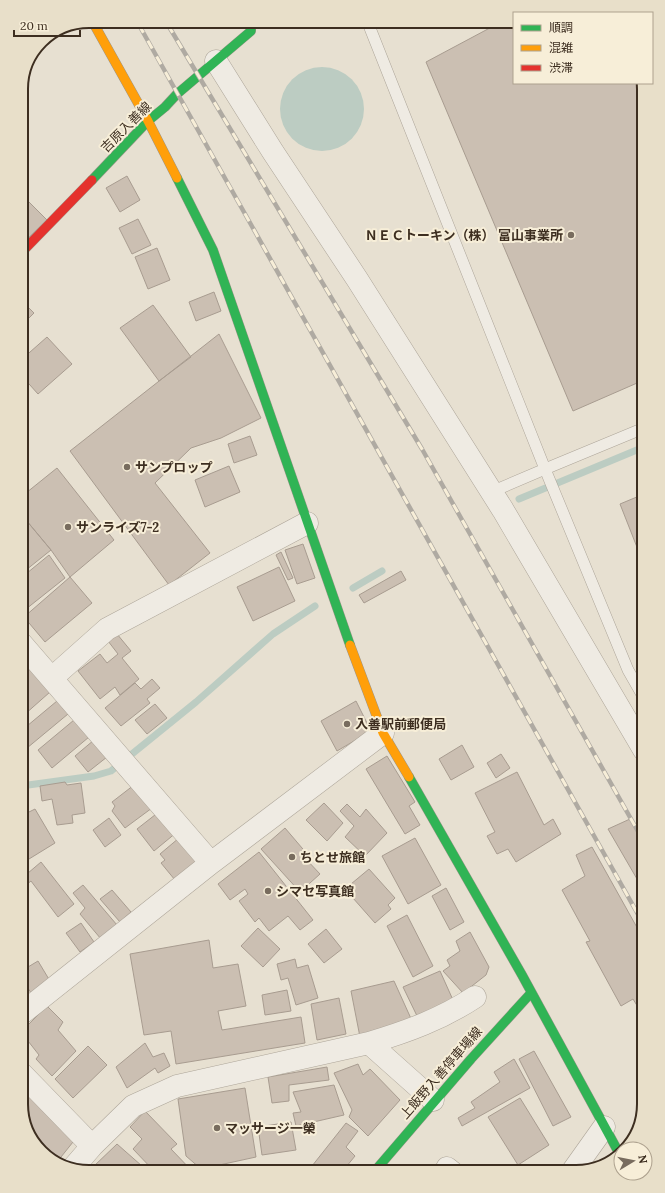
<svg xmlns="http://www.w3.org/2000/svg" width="665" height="1193" viewBox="0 0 665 1193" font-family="Lora,'Noto Sans JP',serif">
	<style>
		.water { fill: #bcccc2 }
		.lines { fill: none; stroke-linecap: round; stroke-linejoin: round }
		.stream { stroke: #bcccc2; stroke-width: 7 }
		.building { fill: #cbbfb2; stroke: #a89c90 }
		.lane-casing { stroke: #ada599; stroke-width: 12 }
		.street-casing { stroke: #ada599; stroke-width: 23 }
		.fast-casing { stroke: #9c958a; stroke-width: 10 }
		.slow-casing { stroke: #9c958a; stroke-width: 10 }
		.jam-casing { stroke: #9c958a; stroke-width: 10 }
		.lane { stroke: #efebe3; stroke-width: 11 }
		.street { stroke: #efebe3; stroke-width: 22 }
		.fast { stroke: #30b455; stroke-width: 9 }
		.slow { stroke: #ff9f0a; stroke-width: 9 }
		.jam { stroke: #e5322d; stroke-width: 9 }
		.rail-casing { stroke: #afaaa2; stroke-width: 4.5 }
		.rail { stroke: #f7eed8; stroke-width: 3; stroke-dasharray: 9; stroke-linecap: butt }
		.poi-dot { fill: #786c5e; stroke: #f7eed8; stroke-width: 1.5 }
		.labels { text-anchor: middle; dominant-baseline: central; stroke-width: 4; stroke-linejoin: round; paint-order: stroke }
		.street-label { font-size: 13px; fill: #3d2e20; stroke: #f7eed8 }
		.poi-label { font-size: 13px; font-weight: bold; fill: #3d2e20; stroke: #f7eed8; text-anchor: start }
		.rim { fill: none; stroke: #3d2e20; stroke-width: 2 }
	</style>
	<rect width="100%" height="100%" fill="#e7e0d1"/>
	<path class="water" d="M280 109a42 42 0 1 1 84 0a42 42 0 1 1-84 0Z"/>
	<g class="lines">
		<path class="stream" d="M519 499 644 447
			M353 588 382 571
			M21 786 94 776 111 771 196 702 273 634 315 606"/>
	</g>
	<path class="building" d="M501 22H514V83H643L644 89V380L573 411 426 62Z
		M127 176 140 200 120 212 106 188Z
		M28 201 47 220 21 245V208Z
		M138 219 151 245 132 254 119 228Z
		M157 248 170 280 148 289 135 257Z
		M214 292 221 311 196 321 189 302Z
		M21 300 34 313 21 326Z
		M153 305 191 357 159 381 120 328Z
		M219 334 261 418 221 438 191 448 155 483 210 553 169 585 70 451Z
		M47 337 72 364 38 394 21 375V360Z
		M250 436 257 455 234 463 228 444Z
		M229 466 240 492 205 507 195 480Z
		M57 468 114 540 70 577 51 550 21 514V497Z
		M644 494V565L620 504Z
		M21 514 51 550 21 574Z
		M303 544 315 578 297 584 285 550Z
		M281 552 293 578 288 580 276 555Z
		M49 555 65 578 21 613V578Z
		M279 567 295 601 253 621 237 587Z
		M401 571 406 580 364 603 359 595Z
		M70 577 92 603 45 642 24 617Z
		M117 634 131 651 122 658 139 679 120 695 115 687 100 699 78 671 100 654 107 663 118 654 108 641Z
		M28 667 50 692 24 715 21 712V673Z
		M152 679 160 688 147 699 150 703 121 726 105 708 135 683 141 689Z
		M57 701 68 714 21 753V731Z
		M356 701 371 731 337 751 321 721Z
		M155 704 167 718 147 734 135 720Z
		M74 720 89 737 52 768 38 750Z
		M94 740 107 757 88 772 75 756Z
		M462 745 474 767 451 780 439 759Z
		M501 754 510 768 496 778 487 763Z
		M387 756 415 802 409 806 420 825 405 834 366 769Z
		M517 772 544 825 553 819 561 834 516 862 508 849 497 854 487 836 495 832 475 793Z
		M65 782 67 785 81 783 85 813 72 815 73 823 57 825 52 799 42 801 40 786Z
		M134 785 152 808 125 828 112 811 115 806 112 802Z
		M324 803 343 823 327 841 306 820Z
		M347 804 360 817 366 809 387 833 365 856 345 837 354 826 340 811Z
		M26 806 29 812 35 809 55 843 29 859 21 846V809Z
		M160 811 177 832 154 851 137 829Z
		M109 818 121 835 105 847 93 830Z
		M630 819 644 845V891L608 829Z
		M285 828 308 855 305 858 320 874 300 892 261 849Z
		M179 838 198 861 175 880 161 863 165 860 160 854Z
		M415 838 441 885 408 904 382 856Z
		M592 847 644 940V1017L633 999 621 1006 586 942 590 941 562 890 585 876 576 855Z
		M259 852 313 920 300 930 288 916 269 931 259 918 255 922 239 901 248 894 245 889 230 900 218 884Z
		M41 862 74 904 58 917 31 881 26 885 21 879Z
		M369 869 395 898 388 905 391 909 375 923 345 889Z
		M83 885 117 925 101 939 80 914 85 908 73 893Z
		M446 888 464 922 450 930 432 896Z
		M112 890 131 912 120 922 100 899Z
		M407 915 433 966 413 977 387 926Z
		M81 923 94 942 80 952 66 933Z
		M258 928 280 949 263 967 241 946Z
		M326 929 342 949 324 963 308 944Z
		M470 932 489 967 486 975 463 993 443 971 450 966 447 960 460 951 456 941Z
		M209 940 213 968 238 964 246 1006 218 1011 222 1030 301 1017 305 1043 176 1064 171 1031 144 1035 130 954Z
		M295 959 297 968 308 965 318 998 296 1005 288 978 281 980 277 964Z
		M25 961 28 967 38 961 50 981 31 993 21 977V964Z
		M440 971 453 1000 418 1018 403 987Z
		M394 981 413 1023 360 1037 351 991Z
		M21 989 25 994 21 997Z
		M287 990 291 1011 265 1015 262 995Z
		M339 998 346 1034 317 1040 311 1004Z
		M47 1006 63 1022 58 1030 76 1051 52 1076 36 1059 39 1055 21 1032Z
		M145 1043 153 1057 164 1053 170 1066 158 1073 155 1068 127 1088 116 1067Z
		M88 1046 107 1065 73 1098 55 1079Z
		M534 1051 571 1117 553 1126 519 1059Z
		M514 1059 530 1088 462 1126 458 1118 475 1108 471 1102 500 1082 494 1072Z
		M358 1064 363 1075 370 1069 400 1100 368 1136 349 1117 352 1110 334 1073Z
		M327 1067 329 1080 289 1085V1101L272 1103 268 1077Z
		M334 1085 344 1115 296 1126 293 1113 301 1112 293 1092Z
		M245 1088 256 1157 201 1169 186 1156 178 1099Z
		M26 1091 77 1137 57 1162 51 1160 26 1130 21 1104V1095Z
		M520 1098 549 1145 518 1165 488 1117Z
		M145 1111 177 1144 171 1149 193 1172H170L169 1170 167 1172H155L133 1149 142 1139 130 1127Z
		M291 1122 296 1150 262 1155 258 1127Z
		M346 1123 358 1131 346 1147 355 1156 342 1172H319L312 1166Z
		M117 1144 142 1166 136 1172H97L93 1167Z"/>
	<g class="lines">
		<g class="lane-casing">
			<path id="lane" d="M368 23 545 469 644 428
				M491 492 545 469 628 670 644 698"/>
		</g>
		<g class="street-casing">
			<path id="street" d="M216 61 273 152 357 279 503 510 644 750
				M21 643 211 863
				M52 678 107 629 307 523
				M21 1014 211 863 383 733
				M369 1043C406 1032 442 1019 475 997
				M21 1073 92 1146
				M73 1168 92 1146 133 1106 177 1086 369 1043 433 1100
				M447 1168 452 1172
				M572 1172 604 1127"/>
		</g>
		<g class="fast-casing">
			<path id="fast" d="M177 178 213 250 350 645
				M92 180 148 121 165 107 177 94 251 31V24
				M409 777 522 975 619 1153
				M374 1172 471 1059 531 993"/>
		</g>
		<g class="slow-casing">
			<path id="slow" d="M95 26 148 121 177 178
				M350 645 383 733 409 777"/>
		</g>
		<g class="jam-casing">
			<path id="jam" d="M21 253 92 180"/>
		</g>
		<use href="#lane" class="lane"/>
		<use href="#street" class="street"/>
		<use href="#fast" class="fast"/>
		<use href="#slow" class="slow"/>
		<use href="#jam" class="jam"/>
		<g class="rail-casing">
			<path id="rail" d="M139 25 644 925
				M168 25 422 449 644 842"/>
		</g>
		<use href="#rail" class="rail"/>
	</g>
	<g class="poi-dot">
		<circle cx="571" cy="235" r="4"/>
		<circle cx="127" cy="467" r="4"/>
		<circle cx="68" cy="527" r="4"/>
		<circle cx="347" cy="724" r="4"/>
		<circle cx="292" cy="857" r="4"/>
		<circle cx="268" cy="891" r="4"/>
		<circle cx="217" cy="1128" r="4"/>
	</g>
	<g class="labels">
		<g class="street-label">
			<text transform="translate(126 127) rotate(-45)">吉原入善線</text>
			<text transform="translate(441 1073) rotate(-49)">上飯野入善停車場線</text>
		</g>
		<g class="poi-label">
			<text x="563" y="235" text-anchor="end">ＮＥＣトーキン（株） 富山事業所</text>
			<text x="135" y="467">サンプロップ</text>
			<text x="76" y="527">サンライズ7-2</text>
			<text x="355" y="724">入善駅前郵便局</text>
			<text x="300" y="857">ちとせ旅館</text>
			<text x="276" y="891">シマセ写真館</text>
			<text x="225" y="1128">マッサージ一榮</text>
		</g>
	</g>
	<path d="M0 0H665V1193H0ZM89 28H576A61 61 0 0 1 637 89V1104A61 61 0 0 1 576 1165H89A61 61 0 0 1 28 1104V89A61 61 0 0 1 89 28Z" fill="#e8dfc9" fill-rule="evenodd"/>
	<path class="rim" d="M89 28H576A61 61 0 0 1 637 89V1104A61 61 0 0 1 576 1165H89A61 61 0 0 1 28 1104V89A61 61 0 0 1 89 28Z"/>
	<rect x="513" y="12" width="140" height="72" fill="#f7eed8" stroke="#ada18e"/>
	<rect x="521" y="25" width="20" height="6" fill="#30b455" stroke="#ada18e"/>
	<text x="549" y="32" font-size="12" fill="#3d2e20">順調</text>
	<rect x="521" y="45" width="20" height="6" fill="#ff9f0a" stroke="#ada18e"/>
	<text x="549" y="52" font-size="12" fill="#3d2e20">混雑</text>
	<rect x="521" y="65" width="20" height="6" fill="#e5322d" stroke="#ada18e"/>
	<text x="549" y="72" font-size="12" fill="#3d2e20">渋滞</text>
	<g transform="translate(633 1161) rotate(80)"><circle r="19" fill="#f7eed8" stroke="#ada18e"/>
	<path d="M0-3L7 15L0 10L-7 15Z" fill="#786c5e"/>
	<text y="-6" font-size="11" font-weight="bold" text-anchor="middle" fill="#3d2e20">N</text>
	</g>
	<path d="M14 30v6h66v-6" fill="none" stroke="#3d2e20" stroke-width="2"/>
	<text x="20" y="30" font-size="12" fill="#3d2e20" stroke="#f7eed8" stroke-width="3" paint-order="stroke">20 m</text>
</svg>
